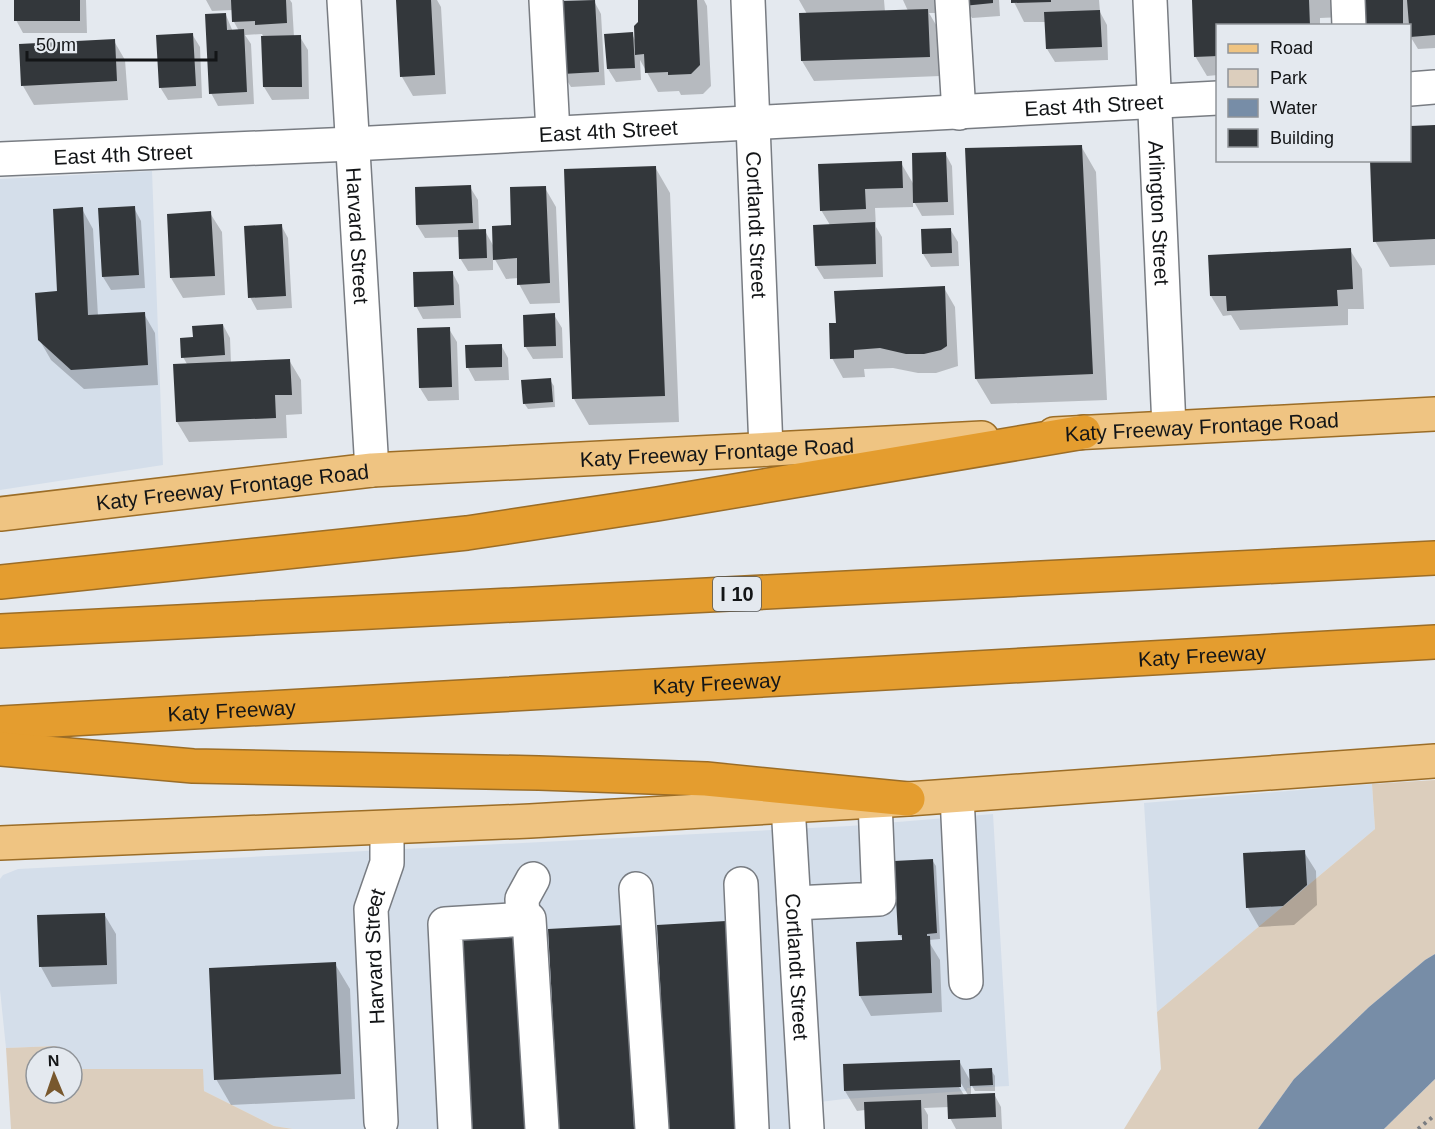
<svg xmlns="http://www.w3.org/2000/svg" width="1435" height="1129" viewBox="0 0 1435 1129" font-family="Helvetica,sans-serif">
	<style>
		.built { fill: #d4deea }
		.green { fill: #dccebd }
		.water { fill: #778da7 }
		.shadow { fill: #0003; fill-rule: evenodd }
		.building { fill: #33373b }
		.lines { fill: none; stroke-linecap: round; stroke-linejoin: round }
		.minor-casing { stroke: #787c82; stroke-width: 36 }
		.major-casing { stroke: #9b6d27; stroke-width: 36 }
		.highway-casing { stroke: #9b6d27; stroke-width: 36 }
		.path { stroke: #797c80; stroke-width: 4; stroke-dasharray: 3 4.5; stroke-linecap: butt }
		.minor { stroke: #fff; stroke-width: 33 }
		.major { stroke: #efc482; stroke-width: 33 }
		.highway { stroke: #e49d2f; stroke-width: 33 }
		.labels { text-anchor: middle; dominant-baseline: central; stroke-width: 6; stroke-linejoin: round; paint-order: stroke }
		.shield { fill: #e4e9ef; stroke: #525558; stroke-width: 1.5 }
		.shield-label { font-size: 20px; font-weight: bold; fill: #131517 }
		.street-label { font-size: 21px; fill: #131517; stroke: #e4e9ef }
	</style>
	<rect width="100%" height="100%" fill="#e4e9ef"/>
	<path class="built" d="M152 171 163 465 0 490V179Z
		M1372 784 1375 829 1157 1012 1144 803Z
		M993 814 1009 1086 967 1088V1091L844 1099 788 1106 789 1129H293L274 1126 204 1091 202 1069H78L72 1063V1057H67L56 1046 6 1048 0 990V879L3 875 18 869 850 826Z"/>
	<path class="green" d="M1435 780V954L1425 960 1369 1007 1294 1079 1258 1129H1124L1161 1069 1157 1012 1375 829 1372 784Z
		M56 1046 67 1057H36V1093H72V1063L79 1069H203L204 1091 274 1126 293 1129H11L6 1048Z
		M1435 1079V1129H1384Z"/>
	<path class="water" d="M1435 954V1079L1384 1129H1258L1294 1079 1369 1007 1425 960Z"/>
	<path class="shadow" d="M16 0H86L87 33H23L16 20Z
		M206 0H290L292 3 294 37H300L308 50 309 99 272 100 264 87 263 36 262 34 245 35 251 44 254 104 218 106 211 93 226 15 233 32 239 31 234 22 233 10 212 11Z
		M397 0H437L441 7 446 94 413 96 402 77Z
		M639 0H704L707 6 711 86 703 94 681 95 679 91 658 92 640 60 641 80 616 82 608 69 632 34 636 42 640 22Z
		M799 0H884L885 12 908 11 903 0H935V13H929L939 30 940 76 814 81 802 61 801 14H807Z
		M964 0H999L1000 16 972 18 965 5Z
		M1013 0H1099L1100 12 1107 25 1108 60 1055 62 1047 49 1046 22H1024Z
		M1201 0H1343V17L1320 18V26H1218V75L1207 76 1195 56Z
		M1362 0H1435V48L1418 49 1410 36V50V26H1363Z
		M594 1 601 14 605 85 571 87 563 74Z
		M192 34 200 47 202 98 168 100 160 87Z
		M114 41 125 60 128 100 34 105 23 86Z
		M1435 127V265L1390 267 1375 241 1410 160V128Z
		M1081 146 1096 172 1107 400 991 404 976 379Z
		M945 153 952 166 954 215 922 216 913 200V207L875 208 876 227 882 237 883 277 824 279 816 266 830 225 821 210 901 163 914 185Z
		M655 167 670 193 679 422 589 425 574 399Z
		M470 187 478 200 479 231H485L494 247 545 188 556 207 560 303 530 304 519 284V278L506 279 493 256V270L468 271 460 258 459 237 425 238 417 225Z
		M134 208 141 221 145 288 111 290 103 277 99 209Z
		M82 209 93 229 98 316 144 314 155 333 158 385 84 389 51 360 39 339 59 293Z
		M210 213 222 232 225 295 183 298 171 278Z
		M281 225 288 238 292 308 257 310 250 297Z
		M950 229 958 242 959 266 931 267 923 254Z
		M1350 250 1362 269 1364 309H1348V325L1240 330 1231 315 1223 316 1211 296Z
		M452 272 459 285 461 318 423 319 416 306Z
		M944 288 955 307 958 366 936 373H918L893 368 864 369 865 377 843 378 832 358Z
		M554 315 562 328 563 358 533 359 525 346Z
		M223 325 230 338 231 363 289 360 301 380 302 414 286 415 287 438 189 442 177 422 187 364 183 357 195 338Z
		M449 329 457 342 459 400 428 401 420 388 418 330Z
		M501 345 508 358 509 380 475 381 468 368Z
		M550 380 554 386 555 407 528 409 524 403Z
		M1304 852 1316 871 1317 905 1294 925 1259 927 1248 908Z
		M932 860 936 866 940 939 929 940V942L940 960 942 1012 871 1016 860 996 858 944 904 941 899 934Z
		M104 914 116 934 117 984 52 987 41 967Z
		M622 926 647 1129H560Z
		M335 964 350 989 355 1099 231 1105 216 1079Z
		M959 1061 971 1082 991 1070 995 1076V1091H975L971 1084V1095L994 1094 1001 1107 1002 1129H956L950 1118 949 1107 924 1108 928 1115V1129H866L865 1110 857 1111 845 1091V1065ZM959 1080 968 1095H964L956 1082Z"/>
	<path class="building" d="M14 0H80V21H14Z
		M231 0H286L287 23 255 25V21L232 22Z
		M396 0H431L435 75 400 77Z
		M595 0 599 72 562 74 558 1Z
		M638 0H697L700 65 691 74 668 75V72L645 73 644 54 635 55 634 26 638 22Z
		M963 0H993V3L963 6Z
		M1011 0H1051V2L1011 3Z
		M1192 0H1309L1310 26H1218V56L1194 57Z
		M1361 0H1403V26H1361Z
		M1407 0H1435V35L1410 37Z
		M928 9 930 57 801 61 799 13Z
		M1100 10 1102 47 1046 49 1044 12Z
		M226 13 227 30 244 29 247 92 209 94 205 14Z
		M633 32 635 68 607 69 604 34Z
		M193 33 196 86 159 88 156 35Z
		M301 35 302 87H263L261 36Z
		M115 39 117 81 21 86 19 44Z
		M1435 125V239L1373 242 1370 160H1410V126Z
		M1082 145 1093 374 975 379 965 148Z
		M946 152 948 202 913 203 912 153Z
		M902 161 903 188 865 189 866 209 820 211 818 164Z
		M656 166 665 396 572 399 564 169Z
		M471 185 473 223 416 225 415 187Z
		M546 186 550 283 517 285V258L493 260 492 226 511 225 510 187Z
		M135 206 139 275 102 277 98 208Z
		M83 207 88 315 145 312 148 365 71 370 38 340 35 293 57 291 53 209Z
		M211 211 215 276 170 278 167 214Z
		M875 222 876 264 815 266 813 225Z
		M282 224 286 296 248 298 244 226Z
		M951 228 952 253 922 254 921 229Z
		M486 229 487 258 459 259 458 230Z
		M1351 248 1353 289 1337 290 1338 306 1227 311 1226 296H1210L1208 255Z
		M453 271 454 305 414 307 413 272Z
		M945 286 947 346 941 350 924 354H906L880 348 854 350V358L830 359 829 323H836L834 291Z
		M555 313 556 346 524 347 523 315Z
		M223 324 225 355 181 358 180 338 193 337 192 326Z
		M450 327 452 387 419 388 417 328Z
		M502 344V367L466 368 465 345Z
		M290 359 292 395H275L276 418 176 422 173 364Z
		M551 378 553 402 523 404 521 380Z
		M1305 850 1307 885 1283 906 1246 908 1243 853Z
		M933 859 937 933 927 934V936H930L932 993 859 996 856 942 902 940V935H898L894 861Z
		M105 913 107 965 39 967 37 915Z
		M726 921 738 1129H668L657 925Z
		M623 925 634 1129H559L548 929Z
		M516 931 526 1129H468L457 934Z
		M336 962 341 1074 214 1080 209 968Z
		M960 1060 961 1087 844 1091 843 1064Z
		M992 1068 993 1085 970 1086 969 1069Z
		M995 1093 996 1117 948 1119 947 1095Z
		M921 1100 922 1129H865L864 1102Z"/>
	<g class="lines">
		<g class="minor-casing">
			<g id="minor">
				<path id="s1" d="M344 0 372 470"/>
				<path d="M546 0 553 133"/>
				<path id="s2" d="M748 0 766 449"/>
				<path d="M952 0 959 113"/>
				<path id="s3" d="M1150 0 1169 427"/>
				<path d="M1348 0 1349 26"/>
				<path d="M1410 89 1435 87"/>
				<path id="s4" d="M0 159 352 144 1218 98"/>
				<path d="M957 796 966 982"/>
				<path id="s5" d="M788 805 807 1129"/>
				<path d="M741 884 752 1129"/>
				<path d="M636 889 652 1129"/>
				<path d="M794 903 879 899 875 801"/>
				<path d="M523 920 522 899 533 879"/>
				<path id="s6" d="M381 1122 371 909 387 863V828"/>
				<path d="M455 1129 445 924 529 919 542 1129"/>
			</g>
		</g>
		<g class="major-casing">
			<g id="major">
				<path id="s7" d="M1054 434 1435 414"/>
				<path id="s8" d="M0 514 372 470 982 438"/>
				<path d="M0 843 530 821 908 799 1435 761"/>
			</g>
		</g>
		<g class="highway-casing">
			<g id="highway">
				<path d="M0 582 467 533 657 504 1084 432"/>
				<path d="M0 631 1435 558"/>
				<path id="s9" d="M0 723 1435 642"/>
				<path d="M0 749 193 766 539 773 706 779 908 799"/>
			</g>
		</g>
		<path class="path" d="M1418 1129 1435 1115"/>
		<use href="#minor" class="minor"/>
		<use href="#major" class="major"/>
		<use href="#highway" class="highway"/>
	</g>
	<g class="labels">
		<rect class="shield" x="713" y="577" width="48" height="34" rx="4.5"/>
		<g class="shield-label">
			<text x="737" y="594">I 10</text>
		</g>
		<g class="street-label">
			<text stroke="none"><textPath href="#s4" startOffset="1095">East 4th Street</textPath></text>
			<text stroke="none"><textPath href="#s4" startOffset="609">East 4th Street</textPath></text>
			<text stroke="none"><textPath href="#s4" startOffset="123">East 4th Street</textPath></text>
			<text stroke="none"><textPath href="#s3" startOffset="213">Arlington Street</textPath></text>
			<text stroke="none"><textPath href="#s2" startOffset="225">Cortlandt Street</textPath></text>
			<text stroke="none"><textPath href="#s1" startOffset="236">Harvard Street</textPath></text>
			<text stroke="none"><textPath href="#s7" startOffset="148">Katy Freeway Frontage Road</textPath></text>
			<text stroke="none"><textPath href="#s8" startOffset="720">Katy Freeway Frontage Road</textPath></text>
			<text stroke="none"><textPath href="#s8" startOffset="234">Katy Freeway Frontage Road</textPath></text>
			<text stroke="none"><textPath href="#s9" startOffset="1204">Katy Freeway</textPath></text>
			<text stroke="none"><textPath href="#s9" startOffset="718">Katy Freeway</textPath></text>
			<text stroke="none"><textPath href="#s9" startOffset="232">Katy Freeway</textPath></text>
			<text stroke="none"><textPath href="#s6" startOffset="166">Harvard Street</textPath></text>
			<text stroke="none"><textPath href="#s5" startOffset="162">Cortlandt Street</textPath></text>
		</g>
	</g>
	<rect x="1216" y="24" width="195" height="138" fill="#e4e9ef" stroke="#909499" stroke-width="1.5"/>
	<rect x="1228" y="44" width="30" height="9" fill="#efc482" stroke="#909499" stroke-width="1.5"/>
	<text x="1270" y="54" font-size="18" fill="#131517">Road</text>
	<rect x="1228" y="69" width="30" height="18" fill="#dccebd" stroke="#909499" stroke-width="1.5"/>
	<text x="1270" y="84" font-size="18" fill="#131517">Park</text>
	<rect x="1228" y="99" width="30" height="18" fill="#778da7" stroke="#909499" stroke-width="1.5"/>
	<text x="1270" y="114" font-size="18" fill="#131517">Water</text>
	<rect x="1228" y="129" width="30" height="18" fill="#33373b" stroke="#909499" stroke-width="1.5"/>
	<text x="1270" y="144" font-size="18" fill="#131517">Building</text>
	<g transform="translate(54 1075) rotate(358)"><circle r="28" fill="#e4e9ef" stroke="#909499" stroke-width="1.5"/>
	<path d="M0-4.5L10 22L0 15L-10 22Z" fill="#78582e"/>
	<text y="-9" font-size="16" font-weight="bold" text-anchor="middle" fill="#131517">N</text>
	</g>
	<path d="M27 51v9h189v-9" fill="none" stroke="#131517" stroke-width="3"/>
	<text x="36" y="51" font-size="18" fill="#131517" stroke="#e4e9ef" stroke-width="4.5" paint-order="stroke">50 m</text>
</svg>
